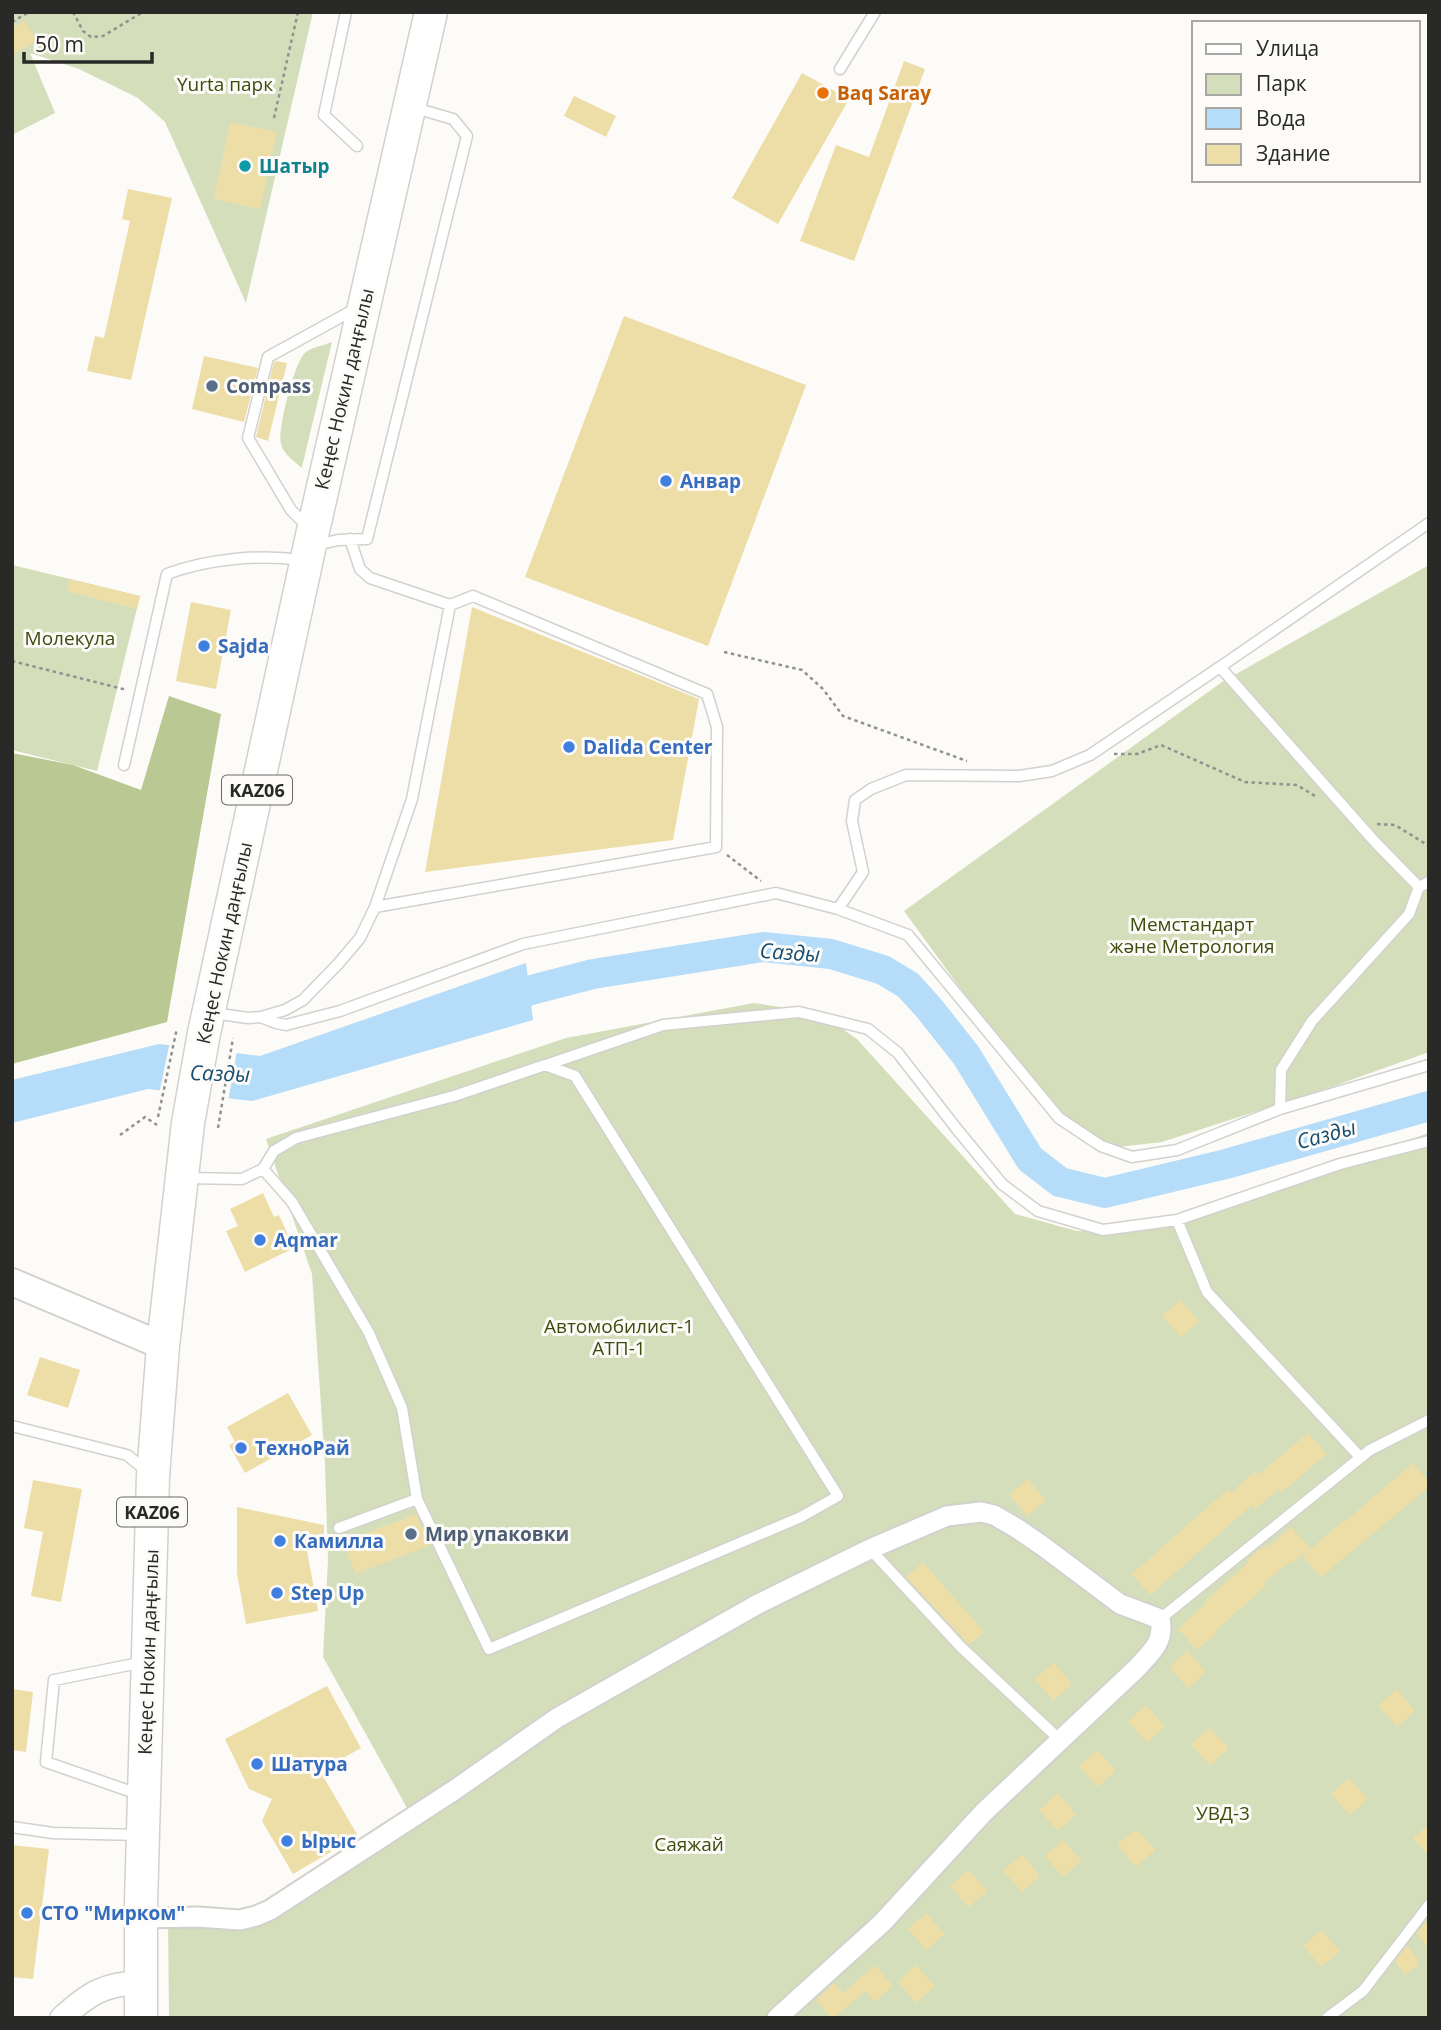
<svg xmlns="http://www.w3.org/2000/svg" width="1441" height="2030" viewBox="0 0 1441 2030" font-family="'Open Sans',sans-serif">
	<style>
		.green { fill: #d4debb }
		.forest { fill: #bac893 }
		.water { fill: #b5dcf9 }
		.pier { fill: #fcfbf7 }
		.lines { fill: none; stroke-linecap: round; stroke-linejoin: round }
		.river { stroke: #b5dcf9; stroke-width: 30 }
		.building { fill: #eddda7 }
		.service-casing { stroke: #d2d1cd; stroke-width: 13 }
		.minor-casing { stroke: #d2d1cd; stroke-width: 23 }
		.tertiary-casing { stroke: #d2d1cd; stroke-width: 26 }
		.secondary-casing { stroke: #d2d1cd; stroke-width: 30 }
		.trunk-casing { stroke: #d2d1cd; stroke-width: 35 }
		.path { stroke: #91918e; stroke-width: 2.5; stroke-dasharray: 3.5 3.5; stroke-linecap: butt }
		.service { stroke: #fff; stroke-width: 10 }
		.minor { stroke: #fff; stroke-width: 19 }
		.tertiary { stroke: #fff; stroke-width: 23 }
		.secondary { stroke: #fff; stroke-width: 26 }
		.trunk { stroke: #fff; stroke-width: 32 }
		.food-dot { fill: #e8710a; stroke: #fcfbf7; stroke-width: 2.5 }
		.culture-dot { fill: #0f9aa8; stroke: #fcfbf7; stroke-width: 2.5 }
		.service-dot { fill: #5c6f8a; stroke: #fcfbf7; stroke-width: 2.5 }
		.shop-dot { fill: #3f7fe0; stroke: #fcfbf7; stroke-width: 2.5 }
		.labels { text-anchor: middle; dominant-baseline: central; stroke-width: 6; stroke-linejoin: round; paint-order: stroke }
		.shield { fill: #fcfbf7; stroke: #686865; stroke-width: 2 }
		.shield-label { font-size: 18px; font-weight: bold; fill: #292927 }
		.park-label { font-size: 19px; fill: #3e4a0e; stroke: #fcfbf7 }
		.food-label { font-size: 19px; font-weight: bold; fill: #c56008; stroke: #fcfbf7; text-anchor: start }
		.culture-label { font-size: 19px; font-weight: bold; fill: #0d838f; stroke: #fcfbf7; text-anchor: start }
		.service-label { font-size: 19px; font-weight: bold; fill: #4e5e75; stroke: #fcfbf7; text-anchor: start }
		.street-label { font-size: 19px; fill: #292927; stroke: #fcfbf7 }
		.shop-label { font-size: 19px; font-weight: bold; fill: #366cbe; stroke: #fcfbf7; text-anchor: start }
		.water-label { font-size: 21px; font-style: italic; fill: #154d70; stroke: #fcfbf7 }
	</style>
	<rect width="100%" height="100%" fill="#fcfbf7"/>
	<path class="green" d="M12 12H313L246 303 165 122 138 98 79 69 30 53 55 113 12 135Z
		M332 342 302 467V468C294 461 284 455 281 444 277 431 295 359 306 352 313 347 324 345 332 342Z
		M12 565 140 596 97 771 12 750Z
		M1429 565V1052L1337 1085 1162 1142 1109 1148 1043 1102 904 911 1222 682Z
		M754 1003 819 1013 857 1039 1015 1214 1077 1231 1142 1230 1429 1133V2018H169L168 1917 270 1910 412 1817 323 1657 328 1560 325 1465 312 1274 266 1139 566 1038Z"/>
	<path class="forest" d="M169 696 221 714 167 1022 12 1064V753L73 765 141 790Z"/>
	<path class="water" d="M526 963 533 1020 252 1101 148 1089 12 1123V1080L159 1044 260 1056Z"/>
	<path class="pier" d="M170 1042 237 1050 228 1102 159 1094Z"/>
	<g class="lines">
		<path class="river" d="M491 1003 535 989 593 974 763 947 831 954 883 970 908 985 928 1007 966 1055 1030 1159 1060 1182 1105 1193 1226 1164 1429 1106"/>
	</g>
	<path class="building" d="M25 21 37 41 12 55V28Z
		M904 61 925 69 854 261 800 241 836 145 869 157Z
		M802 73 849 99 778 224 732 198Z
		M574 96 616 116 606 137 564 116Z
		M230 122 277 132 260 209 214 199Z
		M128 189 172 198 131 380 87 371 95 336 104 338 130 221 122 219Z
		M624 316 806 385 708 646 525 577Z
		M204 356 258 368 244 422 192 409Z
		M276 361 287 363 268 441 256 437 274 362Z
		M70 579 140 596 137 609 67 591Z
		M191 602 231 610 216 689 176 681Z
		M472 607 699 699 673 840 425 872Z
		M263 1193 274 1217 279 1215 294 1248 245 1272 226 1231 238 1226 230 1209Z
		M1181 1300 1199 1321 1181 1337 1162 1316Z
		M40 1357 80 1370 68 1408 27 1395Z
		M288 1393 312 1435 245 1473 229 1445 235 1442 227 1427Z
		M1308 1433 1327 1454 1281 1493 1278 1489 1256 1509 1252 1505 1150 1595 1132 1574 1228 1489 1231 1493 1255 1471 1258 1475Z
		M1413 1463 1429 1482V1487L1321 1577 1302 1556 1342 1522 1343 1523Z
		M1028 1479 1046 1500 1028 1516 1009 1495Z
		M33 1480 82 1489 61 1602 31 1596 43 1532 24 1528Z
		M237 1507 324 1525V1549L307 1551 318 1611 246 1624 237 1573Z
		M416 1514 430 1545 356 1574 343 1542Z
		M1291 1527 1310 1548 1291 1564 1289 1562 1264 1583 1266 1586 1214 1632 1216 1634 1197 1650 1178 1629 1207 1603 1205 1601 1249 1562 1247 1560 1266 1544 1268 1547Z
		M923 1562 984 1632 969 1645 906 1577Z
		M1187 1651 1206 1672 1188 1688 1169 1667Z
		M1054 1663 1072 1684 1053 1701 1035 1679Z
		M327 1686 361 1748 320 1771 358 1836 293 1874 262 1821 272 1799 249 1789 225 1739Z
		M12 1689 33 1692 26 1752 12 1750Z
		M1397 1689 1415 1711 1397 1727 1378 1706Z
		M1146 1705 1165 1726 1147 1743 1128 1721Z
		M1210 1728 1229 1749 1210 1765 1191 1744Z
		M1098 1750 1116 1771 1098 1787 1079 1766Z
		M1349 1778 1368 1799 1350 1815 1331 1794Z
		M1058 1793 1076 1815 1058 1831 1039 1810Z
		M1429 1824V1856L1413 1838Z
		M1136 1829 1155 1850 1136 1867 1117 1845Z
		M1063 1840 1082 1861 1063 1877 1045 1856Z
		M12 1845 49 1849 33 1979 12 1977Z
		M1022 1854 1040 1876 1022 1892 1003 1871Z
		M969 1870 987 1891 969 1907 950 1886Z
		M926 1913 945 1934 926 1950 908 1929Z
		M1429 1918V1951L1417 1933Z
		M1321 1930 1340 1951 1321 1967 1303 1946Z
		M1408 1945 1420 1964 1404 1975 1395 1961Z
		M875 1965 893 1986 875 2002 865 1991 834 2018H832L816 2000 834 1983 843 1993Z
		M916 1965 935 1986 916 2003 898 1982Z"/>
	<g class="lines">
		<g class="service-casing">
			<path id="service" d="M346 12 324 115 357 146
				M840 69 875 12
				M1429 523 1220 667 1375 842 1419 887 1429 882
				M308 527 291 510 248 438 268 357 357 308
				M350 539 360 569 370 578 450 605 473 596 707 694 717 727 716 847 375 907 412 799 450 605
				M317 545 338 540 367 539 467 136 453 119 415 108
				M124 765 167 574C207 559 259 554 301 560
				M838 909 863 872 852 821 855 800 871 789 906 775 1019 776 1052 771 1090 755 1220 667
				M213 1013 248 1018 261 1017 285 1010 303 1000 338 964 360 938 375 907
				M261 1017 276 1023 286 1025 340 1011 523 944 776 893 838 909 908 935 1059 1118 1101 1146 1132 1157 1177 1150 1280 1109 1281 1070 1312 1021 1409 914 1419 887
				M546 1065 663 1025 799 1012 868 1029 898 1053 956 1128 1002 1184 1038 1211 1103 1230 1177 1220 1340 1164 1429 1141
				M1280 1109 1429 1065
				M185 1178 242 1179 263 1169 274 1151 296 1138 454 1096 545 1065 575 1076 838 1496 801 1517 489 1649 417 1499 402 1408 369 1333 292 1202 263 1169
				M1177 1220 1207 1292 1360 1457
				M12 1426 127 1455 148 1472
				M339 1528 417 1499
				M870 1549 961 1647 1060 1740
				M1160 1619 1370 1450 1429 1420
				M138 1794 46 1762 54 1680 144 1662
				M12 1827 53 1833 139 1835
				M1327 2018 1363 1991 1429 1905"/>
		</g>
		<g class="minor-casing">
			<path id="minor" d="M140 1918 198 1917 240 1920 256 1916 270 1910 456 1789 557 1718 758 1604 870 1549 947 1516 981 1512 994 1515 1018 1529 1044 1547 1120 1604 1160 1619C1165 1642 1151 1652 1137 1668L984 1812 882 1923 777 2018"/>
		</g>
		<g class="tertiary-casing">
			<path id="tertiary" d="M62 2018C88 1994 105 1983 141 1983"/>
		</g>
		<g class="secondary-casing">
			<path id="secondary" d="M12 1282 163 1346"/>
		</g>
		<g class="trunk-casing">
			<path id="trunk" d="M141 2018V1904L153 1476 163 1346 188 1123 204 1033 313 531 431 12"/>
		</g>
		<path class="path" d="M73 12 83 31 91 37 103 36 143 12
			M12 22 29 12
			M274 118 298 12
			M724 652 802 670 823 689 843 716 967 761
			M12 661 127 690
			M1114 754H1137L1161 745 1245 782 1297 785 1315 796
			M1377 824 1395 825 1429 846
			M727 855 761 881
			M158 1117 177 1028
			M218 1128 233 1038
			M120 1135 145 1117 157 1125"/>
		<use href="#service" class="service"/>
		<use href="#minor" class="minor"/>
		<use href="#tertiary" class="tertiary"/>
		<use href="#secondary" class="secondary"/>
		<use href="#trunk" class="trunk"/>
	</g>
	<circle class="food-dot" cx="823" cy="93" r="7"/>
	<circle class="culture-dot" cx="245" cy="166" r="7"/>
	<g class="service-dot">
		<circle cx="212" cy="386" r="7"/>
		<circle cx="411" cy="1534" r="7"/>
	</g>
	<g class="shop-dot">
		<circle cx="666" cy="481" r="7"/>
		<circle cx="204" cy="646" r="7"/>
		<circle cx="569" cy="747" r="7"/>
		<circle cx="260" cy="1240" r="7"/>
		<circle cx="241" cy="1448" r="7"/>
		<circle cx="280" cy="1541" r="7"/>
		<circle cx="277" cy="1593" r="7"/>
		<circle cx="257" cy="1764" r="7"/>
		<circle cx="287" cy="1841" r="7"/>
		<circle cx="27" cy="1913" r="7"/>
	</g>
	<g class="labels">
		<g class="shield">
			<rect x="222" y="775.5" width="70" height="29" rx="5"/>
			<rect x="117" y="1497.5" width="70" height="29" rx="5"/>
		</g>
		<g class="shield-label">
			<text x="257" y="790">KАZ06</text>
			<text x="152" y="1512">KАZ06</text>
		</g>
		<g class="park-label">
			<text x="225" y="84">Yurta парк</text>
			<text x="70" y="638">Молекула</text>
			<text x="1192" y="924">Мемстандарт<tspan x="1192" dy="22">және Метрология</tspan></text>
			<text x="619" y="1326">Автомобилист-1<tspan x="619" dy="22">АТП-1</tspan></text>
			<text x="1223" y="1813">УВД-3</text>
			<text x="689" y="1844">Саяжай</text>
		</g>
		<g class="food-label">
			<text x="837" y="93">Baq Saray</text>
		</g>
		<g class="culture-label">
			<text x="259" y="166">Шатыр</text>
		</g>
		<g class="service-label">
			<text x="226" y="386">Compass</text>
			<text x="425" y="1534">Мир упаковки</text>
		</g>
		<g class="street-label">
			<text transform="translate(344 389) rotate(-77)">Кеңес Нокин даңғылы</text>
			<text transform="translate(224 943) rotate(-78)">Кеңес Нокин даңғылы</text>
			<text transform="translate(148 1652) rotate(-88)">Кеңес Нокин даңғылы</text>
		</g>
		<g class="shop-label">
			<text x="680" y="481">Анвар</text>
			<text x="218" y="646">Sajda</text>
			<text x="583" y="747">Dalida Center</text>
			<text x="274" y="1240">Aqmar</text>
			<text x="255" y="1448">ТехноРай</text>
			<text x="294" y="1541">Камилла</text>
			<text x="291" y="1593">Step Up</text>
			<text x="271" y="1764">Шатура</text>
			<text x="301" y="1841">Ырыс</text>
			<text x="41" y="1913">СТО "Мирком"</text>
		</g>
		<g class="water-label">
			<text transform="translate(790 952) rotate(4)">Сазды</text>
			<text transform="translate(220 1073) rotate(2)">Сазды</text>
			<text transform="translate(1326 1134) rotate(-15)">Сазды</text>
		</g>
	</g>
	<rect width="1441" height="2030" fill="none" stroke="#292927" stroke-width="28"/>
	<rect x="1192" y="21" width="228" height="161" fill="#fcfbf7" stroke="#a8a7a4" stroke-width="2"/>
	<rect x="1206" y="44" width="35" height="10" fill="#ffffff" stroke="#a8a7a4" stroke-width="2"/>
	<text x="1256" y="56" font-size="21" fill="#292927">Улица</text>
	<rect x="1206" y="74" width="35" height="21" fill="#d4debb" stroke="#a8a7a4" stroke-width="2"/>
	<text x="1256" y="91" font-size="21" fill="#292927">Парк</text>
	<rect x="1206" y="108" width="35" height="21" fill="#b5dcf9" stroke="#a8a7a4" stroke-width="2"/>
	<text x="1256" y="126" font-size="21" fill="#292927">Вода</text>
	<rect x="1206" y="144" width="35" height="21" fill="#eddda7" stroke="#a8a7a4" stroke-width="2"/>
	<text x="1256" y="161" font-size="21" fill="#292927">Здание</text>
	<path d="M24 52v10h128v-10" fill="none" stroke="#292927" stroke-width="3.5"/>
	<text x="35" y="52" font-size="21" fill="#292927" stroke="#fcfbf7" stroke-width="5" paint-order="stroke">50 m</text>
</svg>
